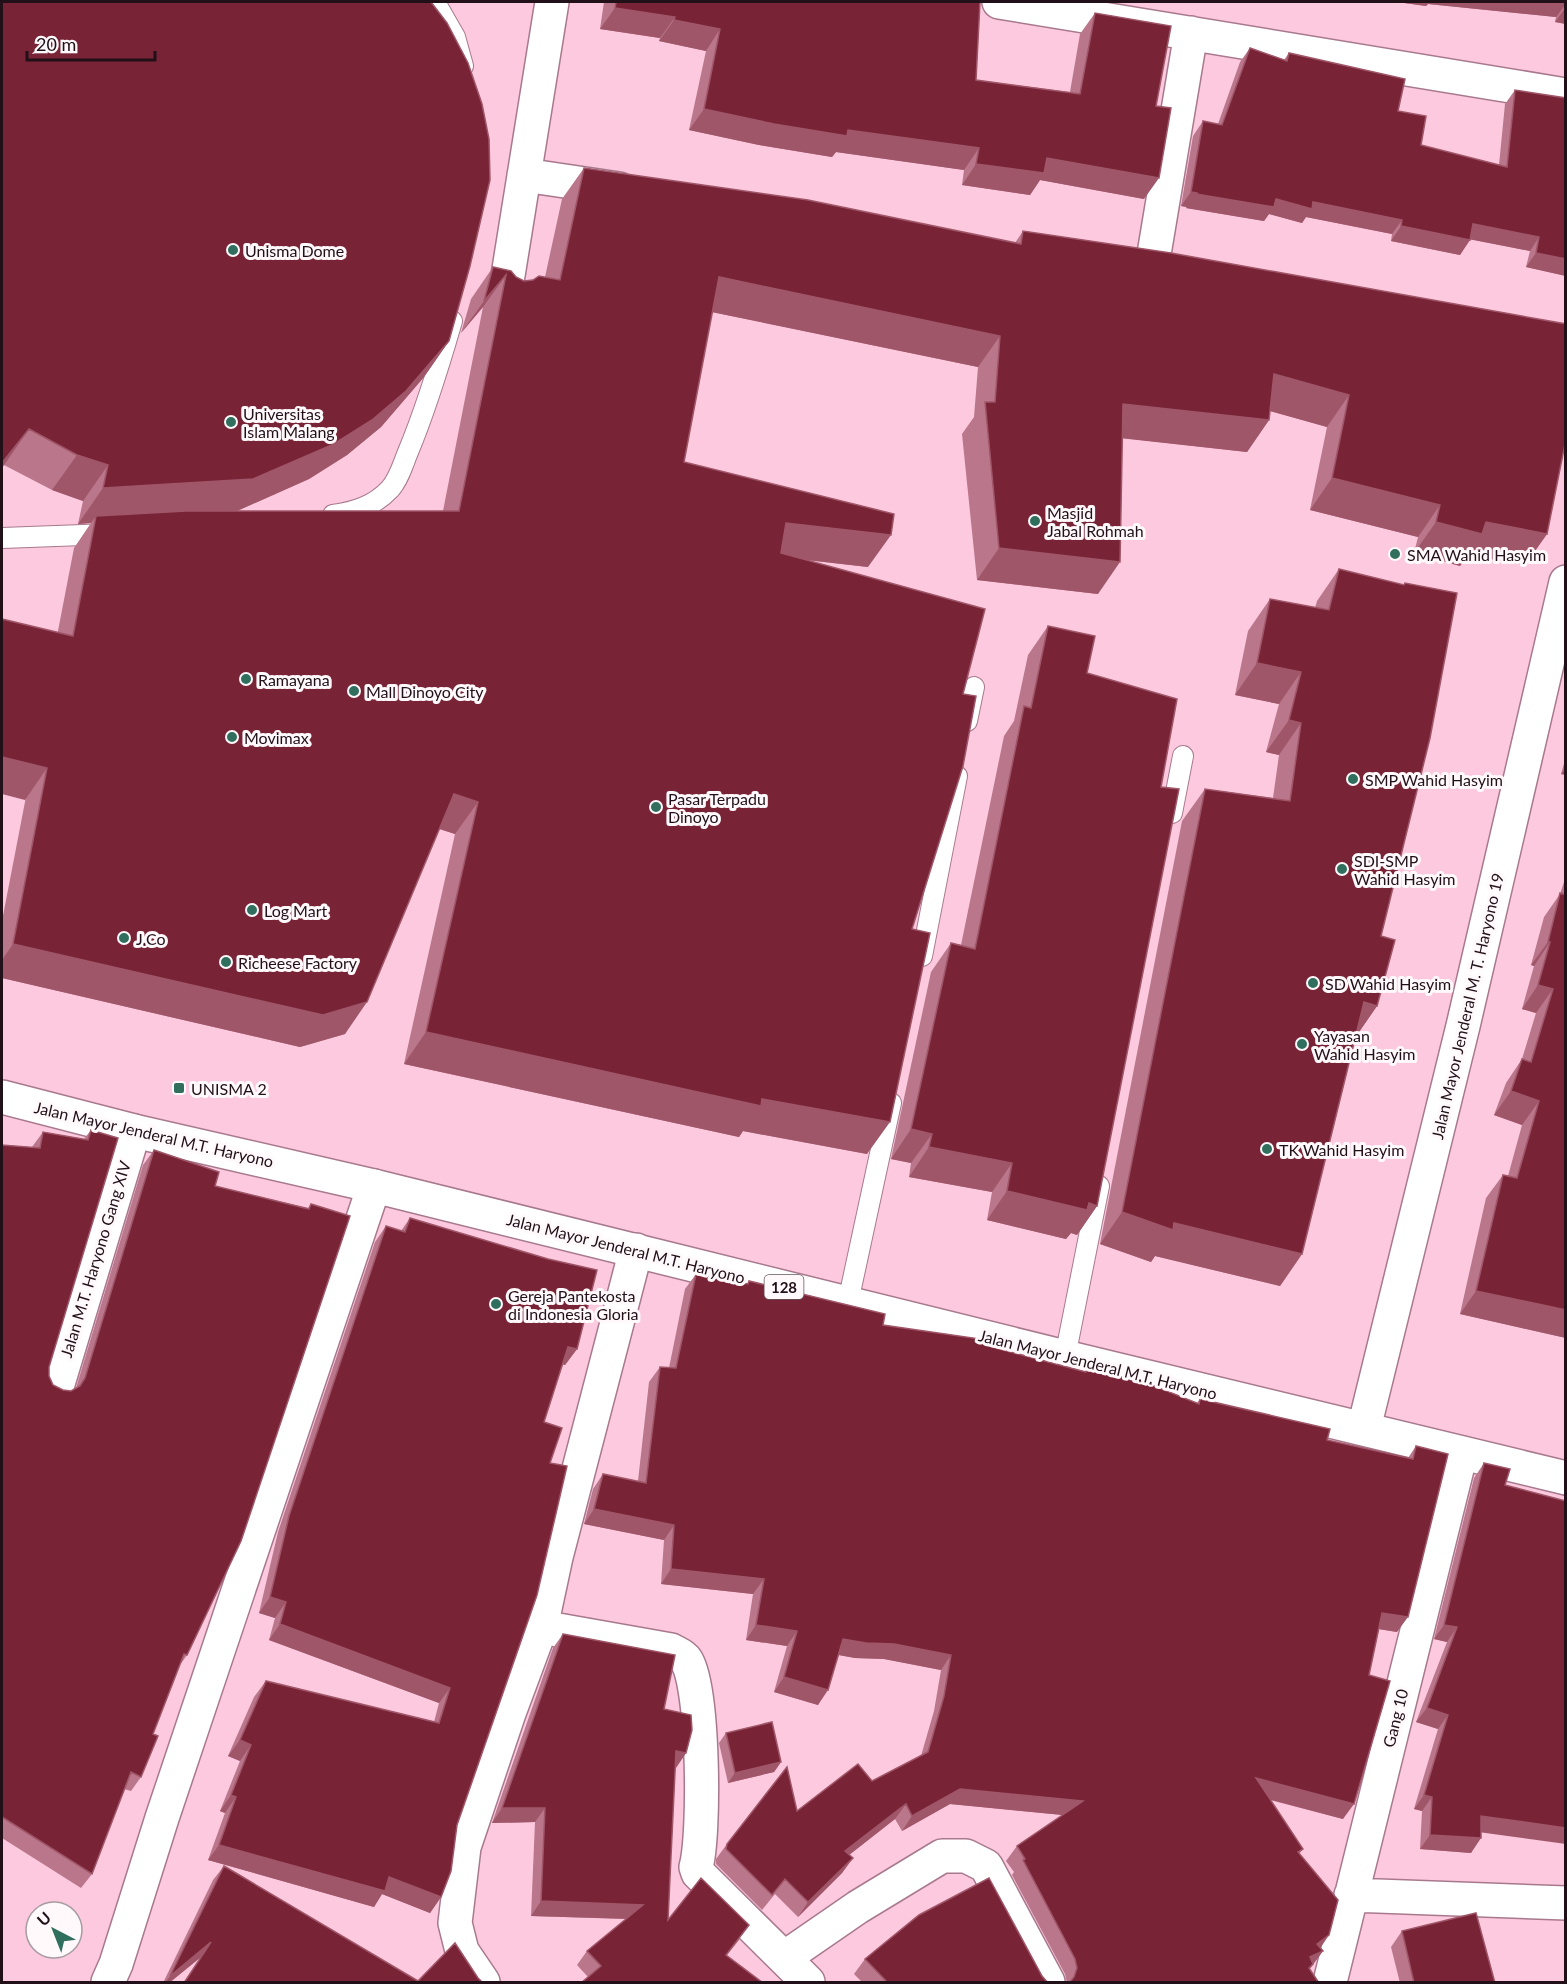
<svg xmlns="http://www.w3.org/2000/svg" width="1567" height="1984" viewBox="0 0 1567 1984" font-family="Lato,sans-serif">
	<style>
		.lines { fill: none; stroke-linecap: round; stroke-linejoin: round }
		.lane-casing { stroke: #a8798d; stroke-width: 22 }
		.street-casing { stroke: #a8798d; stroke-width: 36 }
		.secondary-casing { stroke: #a8798d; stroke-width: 36 }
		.primary-casing { stroke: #a8798d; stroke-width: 36 }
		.lane { stroke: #fff; stroke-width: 20 }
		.street { stroke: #fff; stroke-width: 33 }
		.secondary { stroke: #fff; stroke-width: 33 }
		.primary { stroke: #fff; stroke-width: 33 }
		.wall { fill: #ba768a }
		.shaded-wall { fill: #a05669 }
		.building { fill: #782436; stroke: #a05669; stroke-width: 1.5 }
		.poi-dot { fill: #306f5d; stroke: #fff9fb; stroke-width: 2 }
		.labels { text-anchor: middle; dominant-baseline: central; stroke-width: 6; stroke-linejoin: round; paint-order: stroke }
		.shield { fill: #fff9fb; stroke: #64565c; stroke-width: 1.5 }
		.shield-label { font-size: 15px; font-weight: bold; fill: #211018 }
		.poi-label { font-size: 16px; fill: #211018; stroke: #fff9fb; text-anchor: start }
		.street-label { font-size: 16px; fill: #211018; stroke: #fff9fb }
	</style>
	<rect width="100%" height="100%" fill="#fcc9df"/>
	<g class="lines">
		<g class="lane-casing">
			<path id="lane" d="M435 2 455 37 463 66
				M333 515C355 512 374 506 390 489 399 479 403 464 408 452 426 409 439 366 452 321
				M2 538 110 534
				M967 721 974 687
				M1172 813 1183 756
				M922 956 957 776
				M848 1302 891 1103
				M1065 1357 1099 1186"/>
		</g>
		<g class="street-casing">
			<path id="street" d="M999 2 1566 95
				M524 175 619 189
				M1152 266 1191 33
				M505 294 552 2
				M57 1387 134 1131
				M1364 1428 1463 1026 1566 582
				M541 1627 671 1650C676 1653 683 1655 686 1660 704 1686 705 1835 696 1867L698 1873 808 1982
				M1351 1895 1566 1903
				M784 1958 858 1907 942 1856H966L986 1866 1048 1982
				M483 1982 462 1951 455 1923 464 1847 509 1713 541 1627 556 1557 636 1250
				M1330 1982 1461 1453"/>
		</g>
		<g class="secondary-casing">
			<path id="secondary" d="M108 1982 116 1964 162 1818 374 1186"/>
		</g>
		<g class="primary-casing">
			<path id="primary" d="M2 1097 134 1131 374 1186 1065 1357 1566 1478"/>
		</g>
		<use href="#lane" class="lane"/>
		<use href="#street" class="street"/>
		<use href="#secondary" class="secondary"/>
		<use href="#primary" class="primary"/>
	</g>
	<path class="wall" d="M2 2 449 341 424 377 381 427 347 455 309 479 237 511H443L483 307 461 333 471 299 493 267 524 281 533 280 545 277 562 199 584 168 1015 243 1023 231 1171 253 1547 534 1525 565 1468 555 1460 566 1414 553 1418 537 1310 510 1327 427 1270 411 1269 420 1247 452 1123 438 1098 594 977 580 962 434 974 417 978 367 712 312 684 462 868 567 806 560 963 694 912 929 867 1154 743 1131 739 1137 404 1064 455 834 439 829 345 1034 300 1047 2 978V921L74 548 91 523 78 524 83 501 52 490 4 465Z
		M604 2H980L976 80 1070 92 1080 34 1095 13 1156 106 1144 199 1040 180 1030 195 962 185 964 170 836 152 832 157 759 145 689 130 706 51 659 41 660 38 600 29Z
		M1397 2H1566V24L1555 22 1556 17 1428 4 1426 6Z
		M1250 48 1284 60 1289 53 1398 111 1421 145 1499 165 1505 104 1515 90 1566 98V276L1526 267 1530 251 1470 239 1460 255 1391 241 1392 234 1306 217 1302 223 1269 214 1264 221 1186 208 1187 207 1181 206 1193 136 1203 121 1218 124 1240 62Z
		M1339 569 1403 585 1405 583 1381 936 1377 1006 1356 1036 1302 1254 1280 1286 1155 1256 1151 1262 1100 1244 1182 821 1205 789 1273 798 1279 755 1266 752 1279 704 1235 695 1248 631 1270 599 1315 608 1317 601Z
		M1048 626 1087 673 1161 787 1097 1206 1077 1235 1071 1233 1066 1239 987 1220 992 1192 909 1177 911 1163 891 1159 931 972 951 943 961 945 1004 736 1014 721 1028 655Z
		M1566 757V775L1561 774Z
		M1566 876V1338L1460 1314 1486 1198 1503 1175 1508 1176 1522 1125 1494 1115 1506 1083 1522 1059 1536 1013 1522 1009 1534 966 1531 965 1544 917 1560 894Z
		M91 1130 49 1367V1376L53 1385 63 1390 71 1391 76 1388 143 1165 154 1150 215 1186 308 1208 311 1204 187 1655 180 1665 153 1734 141 1777 131 1791 124 1789 92 1874 81 1888 2 1838V1145L32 1147 43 1132 84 1139Z
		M410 1218 577 1349 565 1365 563 1364 544 1422 550 1463 457 1825 441 1897 430 1913 382 1894 374 1907 208 1860 225 1813 220 1811 240 1761 228 1756 254 1697 266 1681 434 1722 439 1703 269 1640 275 1618 259 1613 278 1532 375 1242 386 1226 401 1231Z
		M696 1274 747 1284 749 1281 883 1325 992 1347 1085 1372 1087 1369 1197 1403 1200 1399 1327 1440 1408 1458 1416 1446 1397 1632 1379 1629 1369 1675 1343 1819 1270 1800 1303 1849 1299 1854 1320 1948 1323 1951 1309 1969 1319 1983H1067L1065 1974 1012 1875 1014 1872 1006 1861 1017 1846 1063 1815 950 1804 902 1831 895 1819 849 1855 853 1858 842 1873 798 1917 775 1894 762 1910 716 1864V1859L727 1844 797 1811 872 1781 921 1756 934 1711 941 1670 884 1659 855 1658 839 1655 818 1705 774 1692 787 1646 746 1640 753 1594 661 1584 664 1540 584 1524 593 1489 603 1474 638 1481 649 1382 660 1367 669 1368 685 1289Z
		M1484 1463 1505 1485 1481 1832 1471 1853 1420 1849 1422 1811 1414 1809 1438 1729 1416 1722 1447 1642 1434 1639 1474 1478Z
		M563 1634 664 1709 686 1753 675 1768 668 1920 739 1940 727 1955 588 1977 577 1965 587 1951 626 1919 531 1916 535 1822 492 1823 553 1648Z
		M726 1733 781 1762 774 1772 728 1783 719 1743Z
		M224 1866 418 1981 478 1978 483 1983H183L201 1957 169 1983H163L213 1880Z
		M1402 1931 1495 1983H1400L1391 1947Z
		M865 1959 1042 1976 1048 1983H863L854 1974Z"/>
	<path class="shaded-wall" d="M1397 2H1566V4L1556 17 1428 4 1426 6Z
		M1566 7V24L1555 22Z
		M615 8 675 17 660 38 600 29Z
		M674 20 720 29 706 51 659 41Z
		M704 109 848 130 979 148 964 170 836 152 832 157 759 145 689 130Z
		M1047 158 1159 178 1144 199 1040 180 1030 195 962 185 976 164Z
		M1191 192 1197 193 1187 207 1181 206Z
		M1196 194 1313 202 1402 220 1392 234 1306 217 1302 223 1269 214 1264 221 1186 208Z
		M1473 224 1539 237 1530 251 1463 238Z
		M1401 226 1470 240 1460 255 1391 241Z
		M1536 253 1566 259V276L1526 267Z
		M506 275 483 307 461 333 484 301Z
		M719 277 1000 336 978 367 697 309Z
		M449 341 424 377 381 427 347 455 309 479 228 515 96 516 91 523 78 524 103 488Z
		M1274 374 1349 395 1327 427 1252 406Z
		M1123 404 1269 420 1247 452 1101 436Z
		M29 429 2 468V463Z
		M77 455 108 465 83 501 52 490Z
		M1332 478 1440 505 1418 537 1310 510Z
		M1436 522H1486L1547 534 1525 565 1468 555 1460 566 1414 553Z
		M786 523 891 535 868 567 764 555Z
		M999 548 1120 562 1098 594 977 580Z
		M1257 663 1301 672 1279 704 1235 695Z
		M1289 720 1301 723 1279 755 1266 752Z
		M2 757 47 768 25 800 2 794Z
		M1566 768V775L1561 774Z
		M454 794 478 802 455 834 431 826Z
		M1548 942H1550L1534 966 1531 965Z
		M13 944 367 1002 345 1034 300 1047 2 978V960Z
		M1538 985 1553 989 1536 1013 1522 1009Z
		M1364 1002 1377 1006 1355 1038Z
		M426 1032 890 1122 867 1154 743 1131 739 1137 404 1064Z
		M1511 1091 1539 1101 1522 1125 1494 1115Z
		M911 1129 932 1134 911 1163 891 1159Z
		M929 1147 1012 1163 992 1192 909 1177Z
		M1007 1191 1089 1203 1097 1206 1077 1235 1071 1233 1066 1239 987 1220Z
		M1122 1212 1174 1223 1302 1254 1280 1286 1155 1256 1151 1262 1100 1244Z
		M1476 1291 1566 1310V1338L1460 1314Z
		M568 1347 577 1349 565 1365 557 1363Z
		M594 1509 674 1525 664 1540 584 1524Z
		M671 1569 764 1579 753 1594 661 1584Z
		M270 1597 286 1602 275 1618 259 1613Z
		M1382 1613 1408 1617 1397 1632 1372 1628Z
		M280 1624 450 1688 439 1703 269 1640Z
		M756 1625 797 1631 787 1646 746 1640Z
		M1444 1625 1457 1627 1447 1642 1434 1639Z
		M843 1639 894 1644 951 1655 941 1670 884 1659 855 1658 833 1654Z
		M784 1677 828 1690 818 1705 774 1692Z
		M1427 1708 1448 1715 1438 1729 1416 1722Z
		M240 1740 251 1745 240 1761 228 1756Z
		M676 1751 686 1753 676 1768 666 1766Z
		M781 1762 774 1772 728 1783 735 1773Z
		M1256 1778 1354 1804 1343 1819 1246 1793Z
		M960 1789 1083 1801 1073 1816 950 1804 902 1831 912 1816Z
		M231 1795 236 1797 225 1813 220 1811Z
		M1424 1795 1432 1797 1422 1811 1414 1809Z
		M906 1804 895 1819 835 1866 845 1851Z
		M502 1808H545L535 1822 492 1823Z
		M1481 1816 1566 1828V1844L1471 1831Z
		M1430 1835 1481 1838 1471 1853 1420 1849Z
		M219 1845 389 1877 441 1897 430 1913 382 1894 374 1907 208 1860Z
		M853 1858 842 1873 798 1917 808 1902Z
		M541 1901 643 1905 633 1919 531 1916Z
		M1329 1935 1319 1950 1317 1944Z
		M211 1942 201 1957 169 1983H165L170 1976Z
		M1323 1951 1312 1966 1302 1979 1310 1957Z"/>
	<path class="building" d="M2 2H431L447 23 468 63 482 104 489 139 490 180 470 266 449 341 406 391 372 420 334 444 253 479 103 488 108 465 77 455 29 429 2 463Z
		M616 2H980L976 80 1080 94 1095 13 1171 26 1156 106 1171 108 1159 178 1047 158 1044 173 976 164 979 148 848 130 847 136 774 124 704 109 720 29 674 20 675 17 615 8Z
		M1250 48 1287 61 1289 53 1405 79 1398 111 1426 116 1421 145 1507 167 1515 90 1566 98V259L1536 253 1539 237 1473 224 1470 240 1401 226 1402 220 1313 202 1312 209 1276 199 1274 207 1196 194 1197 193 1191 192 1203 121 1222 125Z
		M584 168 808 200 1021 244 1023 231 1171 253 1566 324V439L1547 534 1486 522 1482 534 1436 522 1440 505 1332 478 1349 395 1274 374 1269 420 1123 404 1120 562 999 548 985 402H995L1000 336 719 277 684 462 894 514 891 535 786 523 781 553 985 609 963 694 976 696 963 766 912 929 930 933 890 1122 762 1099 761 1106 426 1032 478 802 454 794 367 1002 323 1015 13 944 47 768 2 757V619L73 636 96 516 186 511H459L506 275 484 301 493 267 511 271 516 277 524 281 533 280 539 276 560 280Z
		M1339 569 1404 585 1405 583 1457 593 1430 738 1381 936 1395 940 1377 1006 1364 1002 1302 1254 1174 1223 1173 1230 1122 1212 1205 789 1290 801 1301 723 1289 720 1301 672 1257 663 1270 599 1329 610Z
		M1048 626 1095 636 1087 673 1177 699 1161 787 1179 789 1097 1206 1089 1203 1087 1210 1007 1191 1012 1163 929 1147 932 1134 911 1129 951 943 975 949 1024 706 1031 708Z
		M1560 893 1566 895V1310L1476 1291 1503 1175 1517 1178 1539 1101 1511 1091 1522 1059 1531 1062 1553 989 1538 985 1550 942H1548Z
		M91 1130 118 1138 49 1367V1376L53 1385 63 1390 71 1391 80 1386 85 1378 154 1150 219 1172 215 1186 309 1209 311 1204 350 1216 241 1541 187 1655 184 1654 153 1734 158 1736 141 1777 131 1772 92 1874 2 1817V1145L40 1148 43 1132 88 1140Z
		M410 1218 548 1259 597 1270 577 1349 568 1347 544 1422 562 1428 550 1463 567 1466 537 1595 457 1825 451 1871 441 1897 389 1877 385 1891 219 1845 236 1797 231 1795 251 1745 240 1740 266 1681 439 1723 450 1688 280 1624 286 1602 270 1597 289 1516 386 1226 405 1232Z
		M696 1274 748 1284 749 1281 885 1314 883 1325 994 1341 992 1347 1086 1372 1087 1369 1147 1383 1199 1404 1200 1399 1330 1429 1327 1440 1413 1459 1416 1446 1448 1454 1408 1617 1382 1613 1369 1675 1390 1681 1354 1804 1256 1778 1303 1849 1298 1852 1338 1900 1329 1935 1317 1944 1323 1951 1310 1957 1313 1964 1309 1968 1319 1983H1069L1074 1977 1077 1968 1075 1959 1023 1860 1025 1859 1017 1846 1083 1801 960 1789 912 1816 906 1804 845 1851 853 1858 808 1902 785 1879 772 1895 726 1849 727 1844 787 1767 797 1811 858 1764 872 1781 928 1752 944 1696 951 1655 894 1644 866 1643 843 1639 828 1690 784 1677 797 1631 756 1625 764 1579 671 1569 674 1525 594 1509 603 1474 646 1483 660 1367 676 1368Z
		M1484 1463 1510 1469 1505 1485 1566 1501V1828L1481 1816V1838L1430 1835 1432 1797 1424 1795 1448 1715 1427 1708 1457 1627 1444 1625Z
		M563 1634 675 1655 664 1709 691 1715 692 1730 686 1753 676 1751 668 1920 701 1878 749 1925 726 1955 763 1983H581L601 1966 587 1951 643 1905 541 1901 545 1808H502Z
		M772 1722 781 1762 735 1773 726 1733Z
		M224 1866 418 1981 455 1943 478 1978 483 1983H184L211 1942 170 1976Z
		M989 1878 1042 1976 1048 1983H888L865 1959 919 1915Z
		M1476 1913 1495 1983H1414L1402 1931Z"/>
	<g class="poi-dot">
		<circle cx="233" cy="250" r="6"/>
		<circle cx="231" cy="422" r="6"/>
		<circle cx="1035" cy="521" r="6"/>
		<circle cx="1395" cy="554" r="6"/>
		<circle cx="246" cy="679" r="6"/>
		<circle cx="354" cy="691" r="6"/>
		<circle cx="232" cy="737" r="6"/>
		<circle cx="1353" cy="779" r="6"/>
		<circle cx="656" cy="807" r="6"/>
		<circle cx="1342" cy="869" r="6"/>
		<circle cx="252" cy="910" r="6"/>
		<circle cx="124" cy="938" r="6"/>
		<circle cx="226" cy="962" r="6"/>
		<circle cx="1313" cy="983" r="6"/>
		<circle cx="1302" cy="1044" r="6"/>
		<rect x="173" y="1082" width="12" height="12" rx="3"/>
		<circle cx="1267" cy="1149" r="6"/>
		<circle cx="496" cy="1304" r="6"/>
	</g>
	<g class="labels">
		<rect class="shield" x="764.5" y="1275" width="39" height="24" rx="4.5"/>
		<g class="shield-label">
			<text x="784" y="1287">128</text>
		</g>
		<g class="poi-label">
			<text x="245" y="250">Unisma Dome</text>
			<text x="243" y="413">Universitas<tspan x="243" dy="18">Islam Malang</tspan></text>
			<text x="1047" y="512">Masjid<tspan x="1047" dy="18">Jabal Rohmah</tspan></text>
			<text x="1407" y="554">SMA Wahid Hasyim</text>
			<text x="258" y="679">Ramayana</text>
			<text x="366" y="691">Mall Dinoyo City</text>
			<text x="244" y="737">Movimax</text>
			<text x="1365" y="779">SMP Wahid Hasyim</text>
			<text x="668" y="798">Pasar Terpadu<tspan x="668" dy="18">Dinoyo</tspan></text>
			<text x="1354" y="860">SDI-SMP<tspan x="1354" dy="18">Wahid Hasyim</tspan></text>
			<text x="264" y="910">Log Mart</text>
			<text x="136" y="938">J.Co</text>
			<text x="238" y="962">Richeese Factory</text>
			<text x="1325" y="983">SD Wahid Hasyim</text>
			<text x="1314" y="1035">Yayasan<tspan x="1314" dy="18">Wahid Hasyim</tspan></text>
			<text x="191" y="1088">UNISMA 2</text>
			<text x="1279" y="1149">TK Wahid Hasyim</text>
			<text x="508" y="1295">Gereja Pantekosta<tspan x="508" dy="18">di Indonesia Gloria</tspan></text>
		</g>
		<g class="street-label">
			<text transform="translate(1467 1006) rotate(-77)">Jalan Mayor Jenderal M. T. Haryono 19</text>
			<text transform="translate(154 1134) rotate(13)">Jalan Mayor Jenderal M.T. Haryono</text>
			<text transform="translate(626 1248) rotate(14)">Jalan Mayor Jenderal M.T. Haryono</text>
			<text transform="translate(95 1259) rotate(-73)">Jalan M.T. Haryono Gang XIV</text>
			<text transform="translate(1098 1364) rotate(14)">Jalan Mayor Jenderal M.T. Haryono</text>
			<text transform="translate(1395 1718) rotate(-76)">Gang 10</text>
		</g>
	</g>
	<rect width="1567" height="1984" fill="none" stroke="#211018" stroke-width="6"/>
	<g transform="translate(54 1930) rotate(318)"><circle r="28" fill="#fff9fb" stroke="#a69ca0" stroke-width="1.5"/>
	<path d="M0-4.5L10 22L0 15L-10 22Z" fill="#306f5d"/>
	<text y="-9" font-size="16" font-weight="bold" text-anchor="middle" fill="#211018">U</text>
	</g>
	<path d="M27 51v9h128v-9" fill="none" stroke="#211018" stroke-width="3"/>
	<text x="36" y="51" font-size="18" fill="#211018" stroke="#fff9fb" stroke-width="4.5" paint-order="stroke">20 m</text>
</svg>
